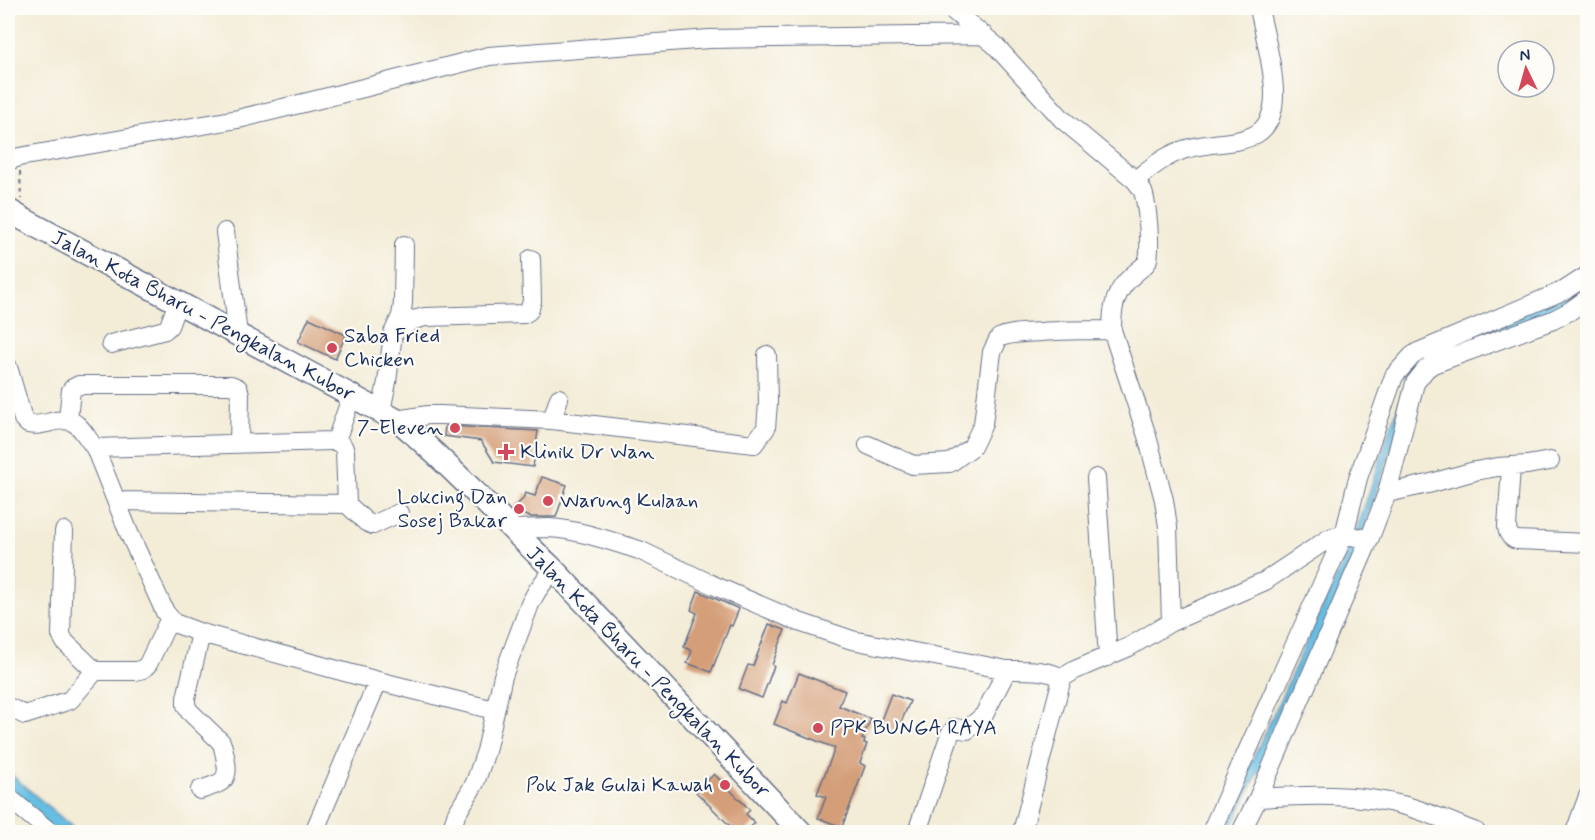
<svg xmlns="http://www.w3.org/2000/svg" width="1595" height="840" viewBox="0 0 1595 840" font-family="Mynerve,sans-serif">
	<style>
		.water { fill: #66bfe3; stroke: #4077a0; stroke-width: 1.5 }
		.building { fill: #d49e78 }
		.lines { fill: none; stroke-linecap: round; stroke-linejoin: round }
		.minor-casing { stroke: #677188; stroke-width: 20 }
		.major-casing { stroke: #677188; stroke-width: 25 }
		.path { stroke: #677188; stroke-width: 2; stroke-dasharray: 4.5 4.5; stroke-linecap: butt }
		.minor { stroke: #fff; stroke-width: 18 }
		.major { stroke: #fff; stroke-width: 22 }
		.poi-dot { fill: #d1495b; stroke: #fdfcf7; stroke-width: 2 }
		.labels { text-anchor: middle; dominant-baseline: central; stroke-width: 4.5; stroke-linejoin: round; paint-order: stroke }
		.street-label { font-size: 21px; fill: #1b2f5e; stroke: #fdfcf7 }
		.poi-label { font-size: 21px; fill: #1b2f5e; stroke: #fdfcf7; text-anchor: start }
	</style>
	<rect width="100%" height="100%" fill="#fdfcf7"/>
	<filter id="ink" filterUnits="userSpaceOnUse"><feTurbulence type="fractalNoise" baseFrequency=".0167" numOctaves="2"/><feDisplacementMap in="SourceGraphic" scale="12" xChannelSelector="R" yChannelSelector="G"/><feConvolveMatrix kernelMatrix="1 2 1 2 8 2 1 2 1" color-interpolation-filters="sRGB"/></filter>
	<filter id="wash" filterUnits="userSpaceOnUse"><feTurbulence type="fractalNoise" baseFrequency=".008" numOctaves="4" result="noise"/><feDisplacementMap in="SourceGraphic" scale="24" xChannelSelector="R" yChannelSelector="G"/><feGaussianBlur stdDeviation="1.35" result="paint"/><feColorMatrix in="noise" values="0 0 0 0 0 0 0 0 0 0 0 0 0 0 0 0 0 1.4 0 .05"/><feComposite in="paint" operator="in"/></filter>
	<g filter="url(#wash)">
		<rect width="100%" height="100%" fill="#f3ecd7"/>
		<path class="water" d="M1587 283V295L1575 303 1424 365 1406 405 1359 543 1316 653 1229 832H1219L1351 546 1413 362Z
			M8 772 78 832H55L8 793Z"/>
		<g id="blocks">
			<path class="building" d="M309 318 346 335 335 359 298 342Z
				M445 426 538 431 533 467 494 462 481 441 444 436Z
				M542 477 567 485 556 517H531L518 513 513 508 523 499 525 493 535 496Z
				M698 591 739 609 732 626 730 625 711 672 687 663 692 651 684 647 697 613 691 610Z
				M769 624 785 630 772 665 774 666 762 698 739 689 748 665 753 666Z
				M799 673 845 691 839 706 871 719 862 739 865 740 864 743 867 744 860 763 865 766 842 827 818 818 826 797 817 794 835 748 774 724 783 701 787 703Z
				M891 694 910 701 897 732 879 725Z
				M714 774 750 810 746 814 755 823 745 832H736L696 792Z"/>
		</g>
	</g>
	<g filter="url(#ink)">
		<use href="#blocks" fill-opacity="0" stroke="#677188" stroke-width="1.5"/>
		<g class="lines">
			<g class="minor-casing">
				<path id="minor" d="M950 8 995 45 1062 119 1135 180C1138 184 1141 187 1143 192 1147 203 1152 251 1147 262 1144 267 1138 270 1133 275 1115 291 1112 306 1112 330L1147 436 1164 500 1168 527 1171 622
					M8 161 19 157 238 119 324 98 489 56 709 39 984 35
					M1135 180C1152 167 1168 153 1190 148 1229 138 1274 150 1274 94 1274 68 1264 33 1259 8
					M225 232 238 334
					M393 333 401 316 403 303 404 245
					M111 344 165 330 169 326 178 302
					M8 367 23 419 28 424C36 426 43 424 51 422 78 415 80 429 95 448L332 441 335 440 338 435 352 395
					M381 411 387 382 393 333 413 320 425 317 524 314 529 311 532 301 531 259
					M68 419 71 390 73 388 79 385H231L238 388 240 394 239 444
					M396 420 428 415H441L552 420 754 444 766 428 768 403 767 355
					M552 420 559 398
					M868 445 913 465 950 463 972 447 983 424 992 352 999 338C1012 332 1027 333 1041 332 1065 330 1088 330 1112 330
					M95 448 129 533 165 612 174 623 201 633 378 681 494 710
					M1511 467 1507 527C1508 534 1510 538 1517 540L1588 543
					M1096 478 1108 657
					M1387 493 1428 484 1475 471 1498 467 1527 465 1550 461
					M116 501 347 504 345 451 343 446 335 440
					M347 504 366 522 373 525 399 513
					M511 529C524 529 536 528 549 528 580 530 610 541 639 550L713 585 799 622 852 640 1007 670C1025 670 1047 669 1062 678L1075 670 1129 647 1171 622 1265 581 1328 539C1342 533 1355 536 1369 540
					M95 671H136L143 669 148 664 170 618
					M8 707 25 715 70 700 95 671 65 642 61 635 64 531
					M200 790C217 784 230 784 226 762 225 755 224 749 221 742L189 711 186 705V698L201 633
					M8 797 50 832
					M1258 798C1308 795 1358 793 1406 806 1430 813 1453 823 1476 832
					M314 832 378 681
					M451 832 456 815 475 783 486 751 503 676 530 604 537 591 553 569
					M917 832 950 734 955 728 967 730 984 715 1007 670
					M1022 832 1062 678
					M1211 832 1344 535 1358 478 1394 376 1412 356 1418 352 1565 290 1588 275
					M1241 832 1258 798 1369 540 1387 493 1415 383 1426 369 1433 364 1553 320 1570 311 1588 298
					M1575 832 1588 796"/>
			</g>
			<g class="major-casing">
				<path id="major" d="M8 210 23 219 400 422C454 468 501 520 553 569L801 832"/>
			</g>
			<path class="path" d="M20 171 21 199"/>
			<use href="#minor" class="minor"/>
			<use href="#major" class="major"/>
		</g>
	</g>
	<g class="poi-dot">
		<circle cx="332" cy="348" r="6"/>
		<circle cx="455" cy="428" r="6"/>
		<path d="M503 443h6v6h6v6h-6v6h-6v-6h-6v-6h6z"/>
		<circle cx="548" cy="501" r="6"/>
		<circle cx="519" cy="509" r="6"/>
		<circle cx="818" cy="728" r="6"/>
		<circle cx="725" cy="785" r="6"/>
	</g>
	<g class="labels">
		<g class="street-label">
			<text transform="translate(203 316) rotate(28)">Jalan Kota Bharu - Pengkalan Kubor</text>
			<text transform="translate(648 672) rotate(46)">Jalan Kota Bharu - Pengkalan Kubor</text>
		</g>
		<g class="poi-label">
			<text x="344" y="336">Saba Fried<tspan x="344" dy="24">Chicken</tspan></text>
			<text x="443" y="428" text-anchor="end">7-Eleven</text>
			<text x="520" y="452">Klinik Dr Wan</text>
			<text x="507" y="497" text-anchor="end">Lokcing Dan<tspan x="507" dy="24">Sosej Bakar</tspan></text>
			<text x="560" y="501">Warung Kulaan</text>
			<text x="830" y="728">PPK BUNGA RAYA</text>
			<text x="713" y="785" text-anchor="end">Pok Jak Gulai Kawah</text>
		</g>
	</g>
	<rect width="1595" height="840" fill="none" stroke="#fdfcf7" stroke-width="30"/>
	<g transform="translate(1526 69) rotate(355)"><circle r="28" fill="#fdfcf7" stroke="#a3aaba" stroke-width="1.5"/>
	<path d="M0-4.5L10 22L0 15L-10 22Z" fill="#d1495b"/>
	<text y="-9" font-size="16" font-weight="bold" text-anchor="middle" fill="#1b2f5e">N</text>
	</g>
</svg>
